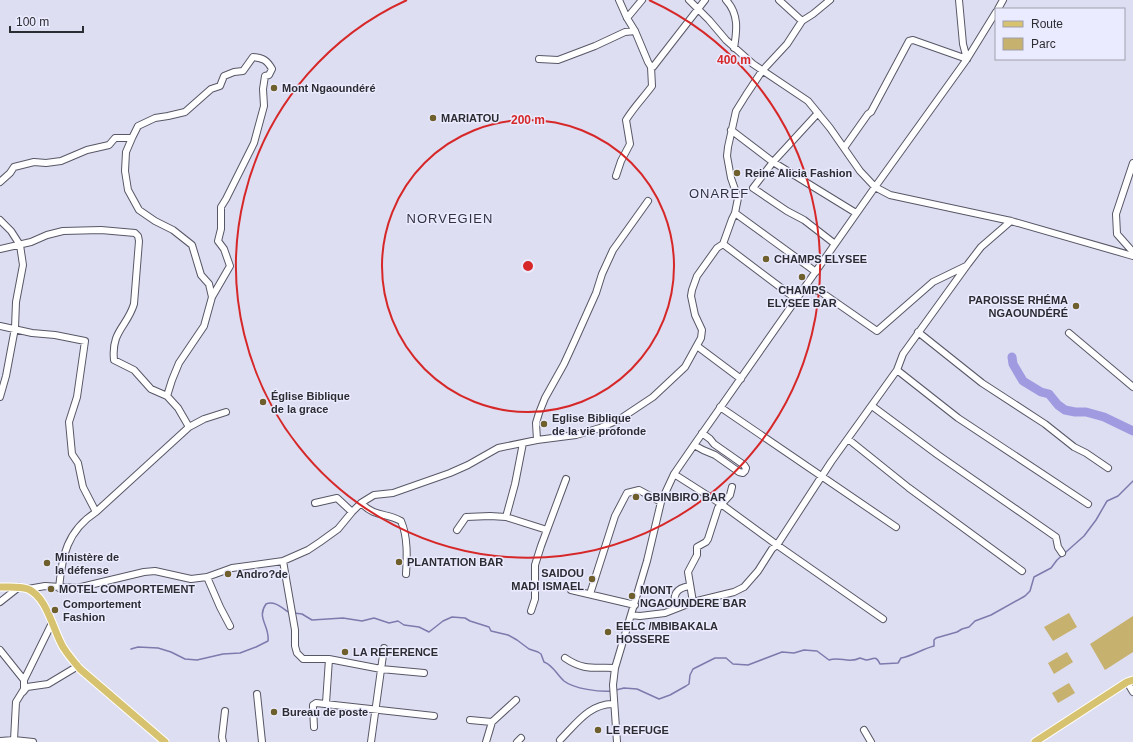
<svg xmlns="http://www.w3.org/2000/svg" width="1133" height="742" viewBox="0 0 1133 742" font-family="Helvetica,sans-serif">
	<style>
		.green { fill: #c7b16e }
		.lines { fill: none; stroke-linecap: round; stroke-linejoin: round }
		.stream { stroke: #7d7aad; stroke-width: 1.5 }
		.river { stroke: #a09be1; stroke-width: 9 }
		.minor-casing { stroke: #575767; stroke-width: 8 }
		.major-casing { stroke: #fff; stroke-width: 9 }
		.minor { stroke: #fff; stroke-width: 6 }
		.major { stroke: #d7c270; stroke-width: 7 }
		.ring { fill: none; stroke: #d62828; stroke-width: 2 }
		.poi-dot { fill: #6f5f2d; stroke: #ebebff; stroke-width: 1.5 }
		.labels { text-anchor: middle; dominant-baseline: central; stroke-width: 3; stroke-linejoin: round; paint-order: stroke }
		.poi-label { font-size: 11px; font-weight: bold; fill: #2c2c33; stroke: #ebebff; text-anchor: start }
		.quarter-label { font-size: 13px; letter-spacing: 1px; fill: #313140; stroke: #ebebff }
		.centre { fill: #d62828; stroke: #ebebff; stroke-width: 2 }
		.ring-label { font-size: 12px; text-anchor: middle; font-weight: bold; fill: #d62828; stroke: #ebebff; stroke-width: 3; stroke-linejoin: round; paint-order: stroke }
	</style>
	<rect width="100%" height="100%" fill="#dedef2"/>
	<path class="green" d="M1069 613 1077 627 1053 641 1044 627Z
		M1133 616V652L1105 670 1090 644Z
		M1067 652 1073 662 1054 674 1048 663Z
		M1069 683 1075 693 1058 703 1052 693Z"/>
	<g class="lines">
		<path class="stream" d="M294 613 302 614 312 620 343 618 362 621 374 618 389 623 398 621 404 625 419 627 429 632 443 621 452 617 465 618 470 621 489 627 491 631 508 635 517 640 529 649 538 652 541 654 544 662C553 665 557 675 564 681 574 689 600 692 612 691
			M131 649 138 647 158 648 171 652 185 659 197 660 223 654 240 653 256 647 268 641C270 626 256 618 266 604 275 600 283 609 290 613
			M616 690 624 688 637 689 659 699 670 695 686 686 689 684 690 675 693 669 715 658H726L733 664 748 665 782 652 794 653 804 650 817 651 829 660C840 656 849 664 860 658L866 660C874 659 876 655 880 664L898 663 901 658C913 656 922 649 934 646V640L936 638 957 632 962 629 969 627 975 621 991 615 1025 596 1030 591 1034 577 1051 568 1057 560 1084 536 1096 520 1107 501 1118 496 1133 481"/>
		<path class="river" d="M1012 357 1013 364 1023 381 1041 392 1049 394 1058 405 1065 410 1075 412H1086L1104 417 1133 431"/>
		<g class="minor-casing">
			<path id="minor" d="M619 0 627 18 635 31 648 62 651 67H653L705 0
				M689 0 709 20 726 40 753 64 808 101 830 128 860 171 875 187 890 195 1011 221 1133 256
				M726 0C739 14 737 30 734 48
				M779 0 802 21
				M959 0 963 44 967 59
				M998 9 1003 0
				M627 18 642 0
				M539 59 558 60 566 57 595 46 625 32 635 31
				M818 113 773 162 753 188 787 211 804 220 835 244
				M731 130 773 162 856 213
				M132 138 126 152 125 171 128 190 139 210 155 221 173 230 192 245 201 275 209 284 212 297
				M844 148 868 114 871 112 909 41 913 40 967 59
				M1133 163 1116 214 1117 234 1133 252
				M616 176 621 161 630 144 626 120C634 107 644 97 652 86L651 67
				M0 182 10 173 14 167 34 162 46 163 61 161 87 150 109 145 115 138H132L138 126 155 118 168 116 185 112 211 89 220 86 224 76 234 72 243 71 253 57C263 58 267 60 272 69L269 75 265 76 263 89 264 106 254 143 226 199 221 207V229L218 241 224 249 230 266 212 297 204 326 179 363 172 380 167 396 178 408 189 427
				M735 213 816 272
				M0 220 11 231 20 245 23 265 16 302 15 328 6 376 0 397
				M723 244 796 299
				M0 249 31 242 47 235 63 231 101 230 135 233 138 236 139 241 134 304C127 327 111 331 114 360L134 370 151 389 167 396
				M805 287 821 292 877 331 933 282 966 266
				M0 326 32 333 55 335 85 341 77 397 69 422 72 454 78 463 83 487 96 512
				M918 332 982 383 1045 424 1074 447 1086 453 1108 468
				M1069 333 1133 387
				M697 346 741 379
				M897 370 958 418 1088 504
				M872 406 938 455 1056 537 1058 547 1062 553
				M720 407 896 527
				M848 439 909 488 1022 571
				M537 440 536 423 539 413 545 398 564 364 575 340 596 293 602 274 613 250 648 201
				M523 443 515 484 506 517 547 530
				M694 445 703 450 715 455 739 472 743 473 745 471 746 468 744 465 714 444 710 439 702 433
				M674 474 721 504 777 545 883 619
				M315 503 337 498 352 512
				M361 503C376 518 385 512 401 521 408 537 407 557 406 574
				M457 530 466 517 490 516 506 517
				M283 561 295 630V646L297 653 303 659H329L381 669 424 673
				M207 577 220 607 230 626
				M59 588C62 556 67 531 96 512L189 427 204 419 226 412
				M28 589 45 586 77 588 144 572 155 571 191 579 207 577 232 568 283 561 308 550 320 542 338 529 352 512 361 503 374 495 393 493 450 473 468 465 498 448 537 440 576 435 600 428 620 419 653 397 685 367 701 338 702 330 695 315 691 296 692 290 697 276 717 248 723 244 732 219 735 213 738 198 731 178 727 156 728 147 736 111 746 95 762 71 787 44 802 21 813 14 830 0
				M571 590 635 605
				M590 594 615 516 627 493 639 490 661 502
				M0 602 19 587
				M693 602 688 572 697 555V547L706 542 708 539 718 508 730 495 732 487
				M675 609C673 595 675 588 690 586
				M531 611 535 599V565L541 546 566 479
				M631 615 640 616 665 613 693 602 734 592 744 587 758 571 772 549 777 545 831 462 897 370 903 354 968 264 981 247 1011 221
				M0 650 24 680V689L16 702 14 740
				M565 658C584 671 594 667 615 668
				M24 680 52 623
				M1127 682 1133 692
				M23 692 27 687 48 684 78 666
				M257 694 262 742
				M326 703 329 659
				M470 720 492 722
				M314 727 313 708V705L316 703 434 716
				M864 730 871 742
				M560 740C576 724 590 703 614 704
				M0 741 14 740 33 742
				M223 742 222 737 225 711
				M371 742 384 648
				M486 742 492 722 516 700
				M517 742 521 738
				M617 742 613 685 615 668 647 561 661 502 674 474 694 445 875 187 967 59 996 12"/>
		</g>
		<g class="major-casing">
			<path id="major" d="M0 587C9 587 19 586 28 589 47 597 53 630 63 647 68 655 74 662 80 669L165 742
				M1035 742 1127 682 1133 680"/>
		</g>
		<use href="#minor" class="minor"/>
		<use href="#major" class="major"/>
	</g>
	<g class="ring">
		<circle cx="528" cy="266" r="146"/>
		<path d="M649 0A292 292 0 1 1 407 0"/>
	</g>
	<g class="poi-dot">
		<circle cx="274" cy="88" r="4"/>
		<circle cx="433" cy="118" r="4"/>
		<circle cx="737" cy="173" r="4"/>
		<circle cx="766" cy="259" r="4"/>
		<circle cx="802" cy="277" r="4"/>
		<circle cx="1076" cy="306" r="4"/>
		<circle cx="263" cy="402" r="4"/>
		<circle cx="544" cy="424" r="4"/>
		<circle cx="636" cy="497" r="4"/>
		<circle cx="399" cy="562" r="4"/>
		<circle cx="47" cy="563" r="4"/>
		<circle cx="228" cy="574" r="4"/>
		<circle cx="592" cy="579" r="4"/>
		<circle cx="51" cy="589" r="4"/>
		<circle cx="632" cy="596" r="4"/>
		<circle cx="55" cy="610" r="4"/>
		<circle cx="608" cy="632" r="4"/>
		<circle cx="345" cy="652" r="4"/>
		<circle cx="274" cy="712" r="4"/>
		<circle cx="598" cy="730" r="4"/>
	</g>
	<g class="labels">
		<g class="poi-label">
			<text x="282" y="88">Mont Ngaoundéré</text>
			<text x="441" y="118">MARIATOU</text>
			<text x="745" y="173">Reine Alicia Fashion</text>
			<text x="774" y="259">CHAMPS ELYSEE</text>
			<text x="802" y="290" text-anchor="middle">CHAMPS<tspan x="802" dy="13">ELYSEE BAR</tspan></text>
			<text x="1068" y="300" text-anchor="end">PAROISSE RHÉMA<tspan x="1068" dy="13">NGAOUNDÉRÉ</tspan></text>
			<text x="271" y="396">Église Biblique<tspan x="271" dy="13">de la grace</tspan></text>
			<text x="552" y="418">Eglise Biblique<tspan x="552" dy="13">de la vie profonde</tspan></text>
			<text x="644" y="497">GBINBIRO BAR</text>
			<text x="55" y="557">Ministère de<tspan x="55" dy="13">la défense</tspan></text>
			<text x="407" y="562">PLANTATION BAR</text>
			<text x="584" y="573" text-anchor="end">SAIDOU<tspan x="584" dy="13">MADI ISMAEL</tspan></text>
			<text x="236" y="574">Andro?de</text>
			<text x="59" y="589">MOTEL COMPORTEMENT</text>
			<text x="640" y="590">MONT<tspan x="640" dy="13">NGAOUNDERE BAR</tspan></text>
			<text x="63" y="604">Comportement<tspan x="63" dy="13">Fashion</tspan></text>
			<text x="616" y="626">EELC /MBIBAKALA<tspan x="616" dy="13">HOSSERE</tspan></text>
			<text x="353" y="652">LA REFERENCE</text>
			<text x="282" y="712">Bureau de poste</text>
			<text x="606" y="730">LE REFUGE</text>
		</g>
		<g class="quarter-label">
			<text x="719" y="193">ONAREF</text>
			<text x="450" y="218">NORVEGIEN</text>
		</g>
	</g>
	<circle cx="528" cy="266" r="6" class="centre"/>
	<g class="ring-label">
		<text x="734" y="64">400 m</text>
		<text x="528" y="124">200 m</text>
	</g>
	<rect x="995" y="8" width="130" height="52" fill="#ebebff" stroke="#9f9fad"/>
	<rect x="1003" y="21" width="20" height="6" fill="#d7c270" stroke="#9f9fad"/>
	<text x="1031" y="28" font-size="12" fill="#2c2c33">Route</text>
	<rect x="1003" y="38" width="20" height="12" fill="#c7b16e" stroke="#9f9fad"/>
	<text x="1031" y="48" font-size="12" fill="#2c2c33">Parc</text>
	<path d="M10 26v6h73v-6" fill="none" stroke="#2c2c33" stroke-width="2"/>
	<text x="16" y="26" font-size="12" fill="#2c2c33" stroke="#ebebff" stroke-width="3" paint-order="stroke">100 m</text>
</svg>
